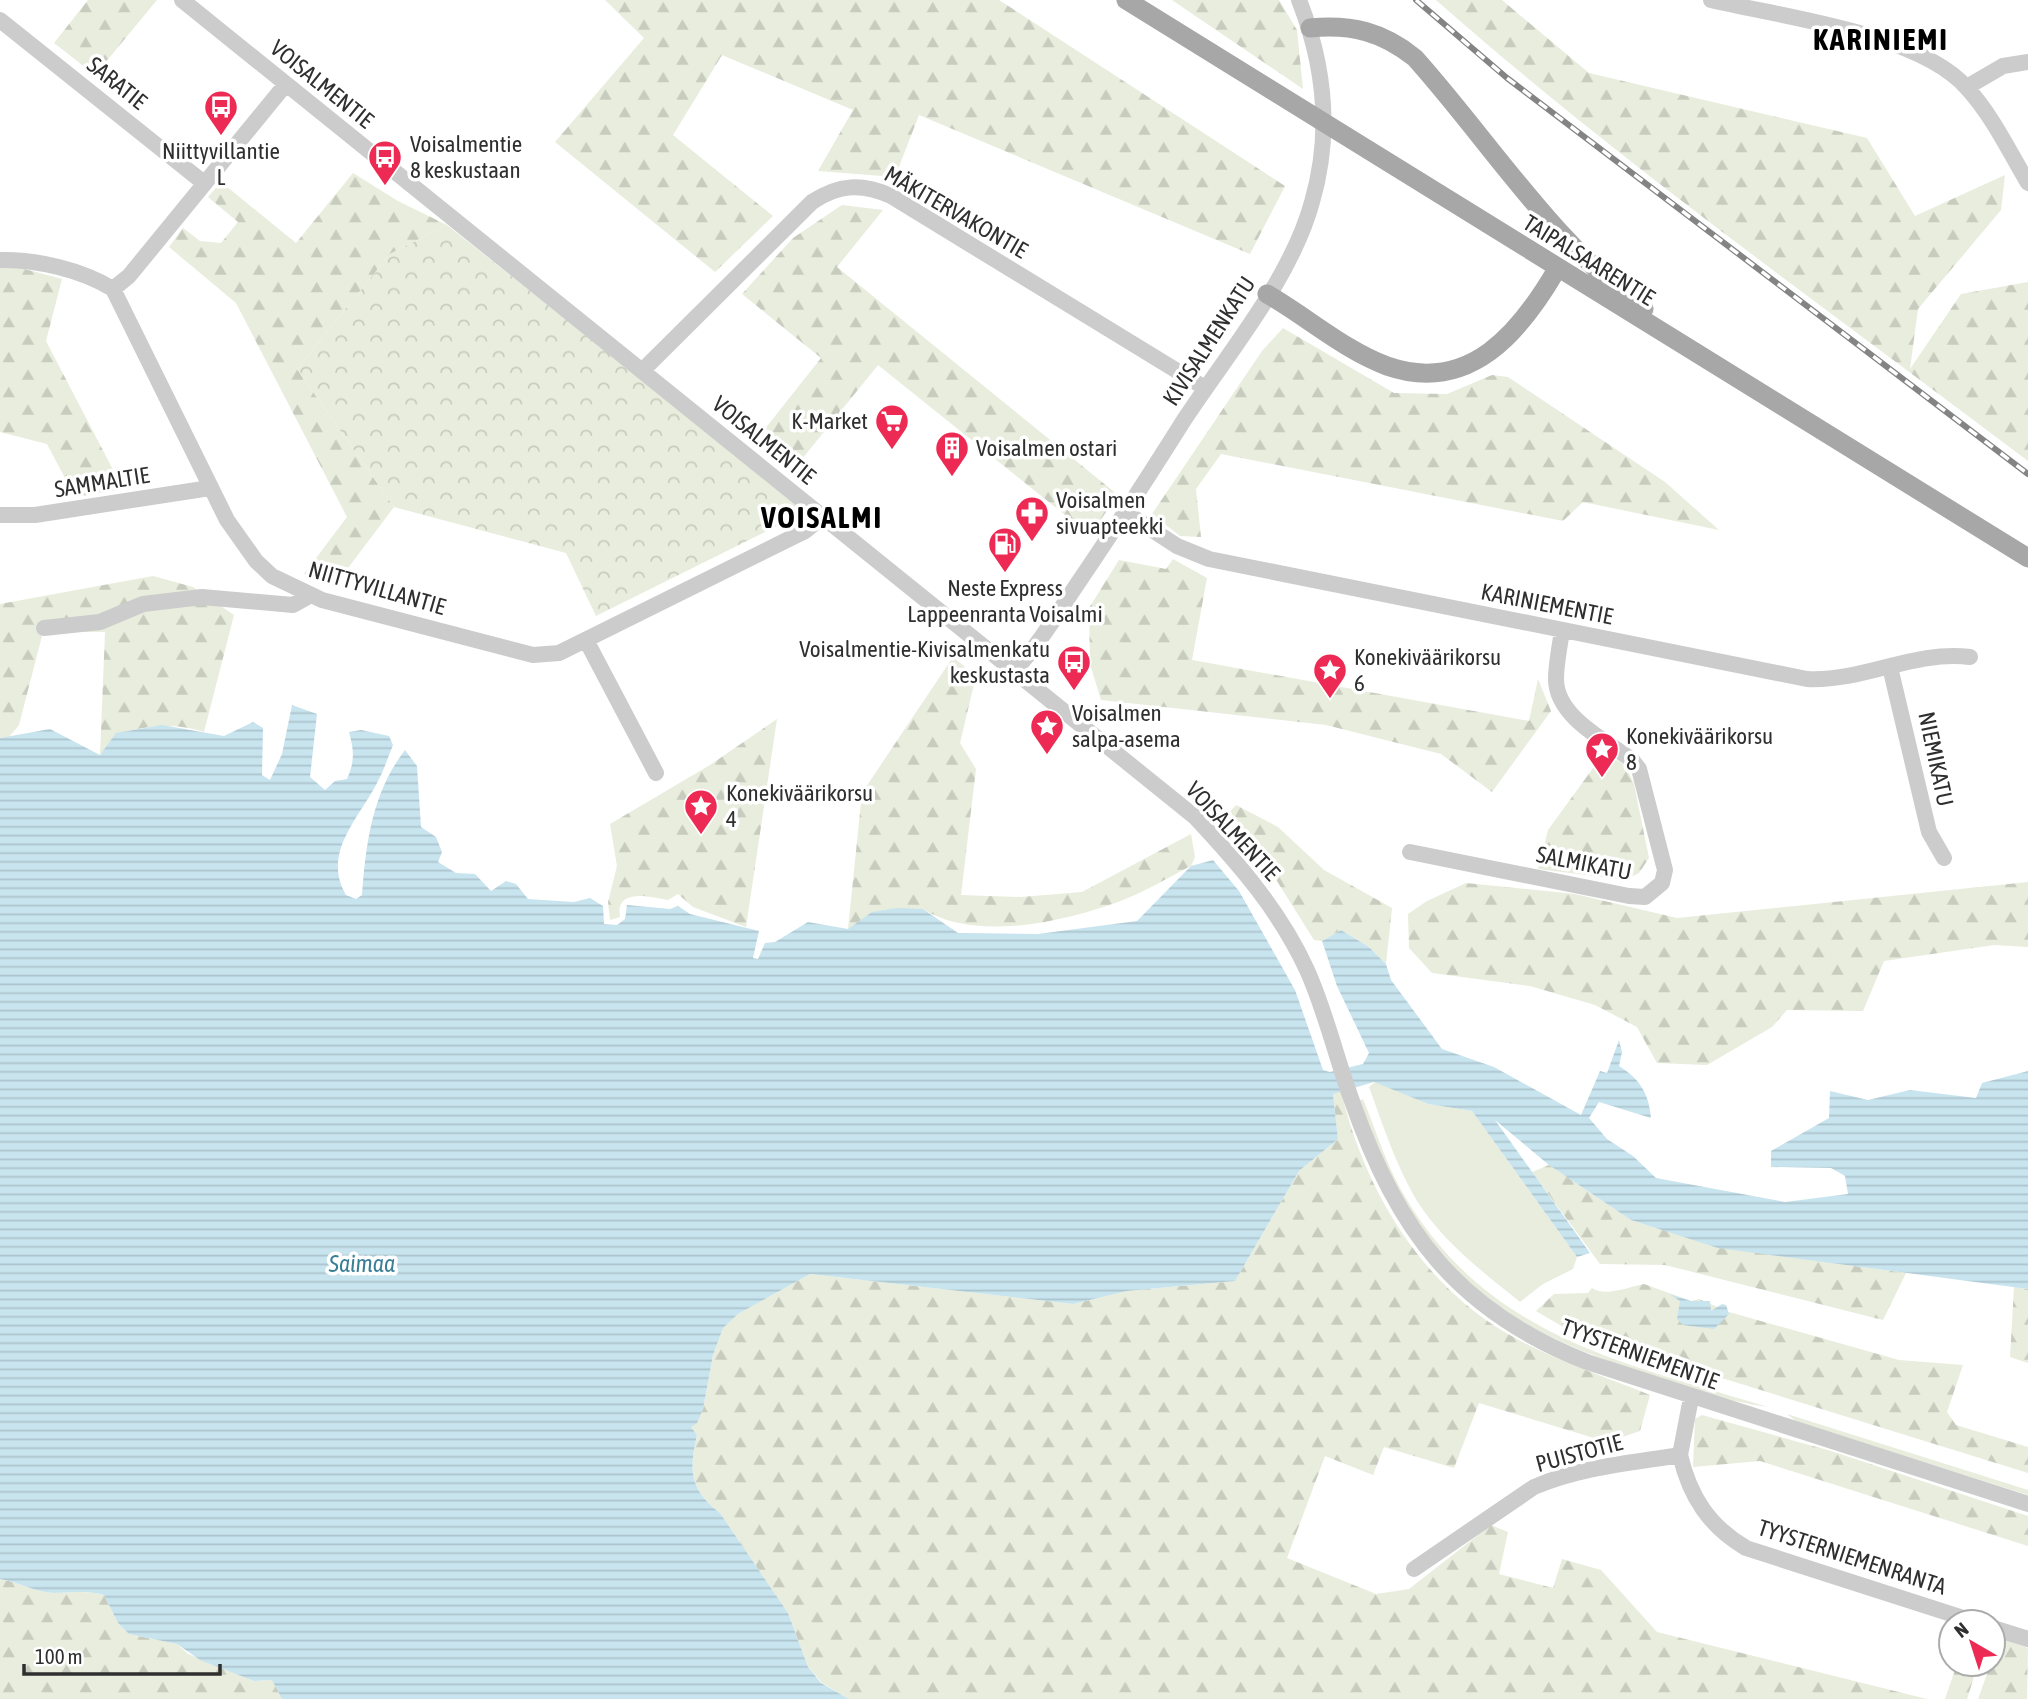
<svg xmlns="http://www.w3.org/2000/svg" width="2028" height="1699" viewBox="0 0 2028 1699" font-family="'Asap Condensed',sans-serif">
	<style>
		.grass { fill: #e8eddd }
		.forest { fill: url(#forest-firs) }
		.park { fill: url(#park-crowns) }
		.water { fill: url(#water-rules) }
		.lines { fill: none; stroke-linecap: round; stroke-linejoin: round }
		.minor { stroke: #ccc; stroke-width: 16 }
		.major { stroke: #a7a7a7; stroke-width: 19 }
		.rail-casing { stroke: #848484; stroke-width: 6 }
		.rail { stroke: #fff; stroke-width: 3.5; stroke-dasharray: 10; stroke-linecap: butt }
		.labels { text-anchor: middle; dominant-baseline: central; stroke-width: 7; stroke-linejoin: round; paint-order: stroke }
		.street-label { font-size: 23px; fill: #2f2f2f; stroke: #fff }
		.poi-label { font-size: 23px; fill: #2f2f2f; stroke: #fff; text-anchor: start }
		.water-label { font-size: 24px; font-style: italic; fill: #397f96; stroke: #fff }
		.district-label { font-size: 30px; font-weight: bold; letter-spacing: 2px; fill: #000; stroke: #fff }
	</style>
	<defs>
		<pattern id="forest-firs" width="22" height="20" patternUnits="userSpaceOnUse" patternTransform="scale(1.75)"><rect width="22" height="20" fill="#e8eddd"/><path d="M5 1l3.5 6h-7zM16 11l3.5 6h-7z" fill="#c7ccbe"/></pattern>
		<pattern id="park-crowns" width="20" height="18" patternUnits="userSpaceOnUse" patternTransform="scale(1.75)"><rect width="20" height="18" fill="#e8eddd"/><path d="M2 6a3 3 0 1 1 6 0M12 15a3 3 0 1 1 6 0" fill="none" stroke="#c7ccbe"/></pattern>
		<pattern id="water-rules" width="6" height="5" patternUnits="userSpaceOnUse" patternTransform="scale(1.75)"><rect width="6" height="5" fill="#c8e4ee"/><path d="M0 2.5h6" fill="none" stroke="#acc4cc"/></pattern>
	</defs>
	<rect width="100%" height="100%" fill="#fff"/>
	<path class="grass" d="M1375 1082 1428 1104 1472 1111 1577 1257 1573 1269 1543 1284 1520 1302C1483 1272 1443 1242 1417 1201 1396 1166 1383 1125 1369 1087Z
		M1363 1099C1375 1128 1385 1161 1400 1188 1482 1335 1619 1362 1768 1407 1722 1401 1679 1385 1635 1370 1525 1333 1455 1293 1396 1189 1381 1162 1371 1130 1358 1101Z
		M1787 1414 2028 1490V1495L1797 1422Z"/>
	<path class="forest" d="M88 0H157L95 75 54 43Z
		M605 0H999L1285 186 1250 254 919 115 895 177 818 171 853 110 722 55 673 135 773 216 715 272 555 142 644 38Z
		M1172 0H1279L1297 30 1303 89Z
		M1436 0H1502L1589 73 1867 138 1915 216 2005 175 2001 210 1918 309 1910 369 1961 294 2028 282V461C1829 310 1623 165 1436 0Z
		M353 173 398 201 447 225 390 254 297 369 394 507 336 584 304 574 347 517 236 303 169 247 183 228 200 241 221 243 238 222 208 197 221 182 296 243Z
		M842 205 883 210 837 267 1118 495 1090 535 878 365 802 459 764 430 821 358 742 294 793 238Z
		M0 267H17L62 279 46 341 123 489 75 497 47 444 0 432Z
		M1283 328 1394 393 1447 394 1492 375 1508 377 1665 482 1719 530 1583 502 1563 521 1221 454 1196 489 1201 537 1180 536 1152 514 1262 351Z
		M1173 559 1207 578 1192 660 1529 721 1538 679 1551 711 1492 792 1441 754 1326 725 1101 700 1090 664 1089 608 1119 560 1166 569Z
		M153 576 193 587 234 615 204 732C174 722 146 726 116 734L100 755 105 632H43L19 725 9 737 0 738V604Z
		M953 657 976 676 960 743 976 769 961 895 1021 897 1082 892 1191 834 1195 857 1191 866C1167 878 1143 893 1118 902 1063 922 975 942 923 909L848 929 862 793Z
		M777 719 746 927 693 907 678 894 668 900C651 897 615 887 620 917L610 920 608 902 617 866 610 824 710 765Z
		M1604 753 1625 765 1634 784 1649 858 1639 873 1625 880 1538 869 1548 830Z
		M1236 805 1278 827 1324 870 1392 908 1386 964 1369 947 1341 930 1322 941 1314 940 1270 870 1226 816Z
		M2028 882V947L1994 945 1884 961 1863 1011 1787 1010 1772 1027 1707 1065 1657 1063 1637 1027 1595 1005 1530 986 1432 973 1409 948 1408 914 1427 901 1466 883 1575 894 1677 918Z
		M1341 1091C1362 1180 1410 1266 1486 1320 1534 1354 1596 1373 1650 1395L1640 1431 1607 1442 1479 1403 1454 1468 1384 1447 1373 1475 1325 1456 1287 1558 1376 1594 1409 1589 1491 1525 1508 1532 1499 1574 1553 1588 1562 1559 1601 1570 1657 1632 1927 1699H849L822 1683 808 1667 788 1613 720 1513C689 1489 689 1470 697 1435L691 1427 703 1409 713 1355 723 1328 738 1314 810 1274 1073 1304 1127 1291 1235 1281 1299 1171 1338 1139 1333 1094Z
		M1549 1165 1631 1220 1718 1247 1906 1273 1883 1320 1665 1265 1600 1264 1532 1172Z
		M1644 1284 1691 1301 1699 1299 1729 1312 1899 1360 1963 1365 1947 1412 1956 1425 2028 1447V1473L1570 1331 1536 1311 1554 1294 1588 1293 1592 1288C1605 1297 1629 1287 1644 1284Z
		M2014 1287 2028 1289V1363L2010 1357Z
		M1702 1415 1831 1451 2028 1516V1546L1760 1461 1693 1467 1695 1419Z
		M0 1579C19 1582 34 1592 54 1593 74 1593 84 1590 104 1595L118 1623 129 1634 177 1644 188 1654 254 1681 273 1680 282 1699H0Z
		M2000 1638 2028 1648 2027 1699H1978Z
		M1957 1664H1978L1967 1699H1945Z"/>
	<path class="park" d="M447 225 807 511 596 616 566 553 394 507 297 369 390 254Z"/>
	<path class="water" d="M292 705 317 714 310 777 325 790 335 781 347 779C355 761 354 750 349 732L361 730 389 736 393 745C388 757 384 770 378 781 360 818 321 852 346 895L356 899 362 895C366 843 372 793 405 750L417 766 421 827 436 837 442 852 438 862 456 873 475 874 491 891 506 881 516 884 528 899 574 902 590 898 603 906 604 924 617 925 625 919 627 905 670 909 678 906 690 914 759 931 753 958 758 959 765 943 775 942 808 922 848 929 872 912 897 908 923 909 958 933 1038 934 1137 921 1191 866 1213 860 1239 891 1295 990 1323 1070 1330 1072 1363 1064 1369 1053 1337 986 1322 941 1341 930 1369 947 1386 964 1391 980 1442 1049 1494 1067 1581 1115 1600 1071 1607 1073 1619 1040 1622 1052 1619 1066C1640 1079 1649 1094 1651 1118L1599 1102 1589 1118 1607 1139 1633 1156 1656 1178 1785 1202 1848 1194 1845 1176 1831 1168 1771 1167V1151L1829 1118 1830 1091 1868 1100 1910 1090 1976 1098 1982 1083 2028 1071V1289L1718 1248 1631 1220 1549 1165 1495 1120 1590 1253 1577 1257 1472 1111 1428 1104 1374 1082 1333 1094 1338 1139 1299 1171 1235 1281 1127 1291 1073 1304 810 1274 738 1314 723 1328 713 1355 703 1409 697 1423 691 1427 697 1435C689 1470 689 1489 720 1513L788 1613 808 1667 821 1683 849 1699H282L272 1680 254 1681 200 1660 177 1644 129 1634 118 1623 104 1595C83 1590 74 1593 54 1593 34 1592 19 1582 0 1579V738L50 729 100 755 116 733 162 725 224 736 253 722 263 728 262 775 270 780 282 754Z
		M1669 1294 1691 1301H1710L1711 1311 1722 1304 1726 1305 1729 1314 1714 1329 1683 1325 1677 1319 1680 1301Z"/>
	<g class="lines">
		<path class="minor" d="M182 0 1195 817C1239 864 1280 911 1307 970 1326 1012 1336 1058 1352 1101 1397 1230 1457 1311 1587 1362L2028 1504
			M1711 0C1782 17 1919 33 1967 88 1992 115 2009 151 2028 183
			M0 20 204 183
			M286 84 129 276 113 289 227 520 256 561 272 576 322 600 533 655 559 653 805 531 822 517
			M1967 87 2003 66 2028 62
			M0 260C36 259 82 270 113 289
			M642 371 812 202C839 184 862 183 891 196L1205 388
			M1125 512 1177 546 1209 559 1807 679C1863 682 1914 650 1970 657
			M0 515H35L210 488
			M44 628 100 622 143 604 202 597 293 605 311 595
			M586 640 656 773
			M1890 667 1929 832 1944 858
			M1015 670C1040 643 1059 611 1080 580 1116 527 1150 474 1184 420 1228 353 1291 279 1312 202 1332 133 1325 66 1299 0
			M1410 852 1629 896 1645 897 1662 883 1665 870 1639 769 1632 760C1606 741 1556 717 1556 679 1556 663 1560 646 1562 630
			M1680 1455C1690 1497 1709 1526 1746 1548L1976 1622
			M1414 1569 1534 1487C1581 1467 1631 1463 1680 1455L1691 1398
			M1993 1628 2028 1639"/>
		<path class="major" d="M1126 0 2028 558
			M1310 28C1352 24 1383 32 1415 58 1490 142 1552 242 1644 309
			M1267 294C1307 317 1344 350 1387 366 1470 395 1521 331 1557 269"/>
		<g class="rail-casing">
			<path id="rail" d="M1416 0 1507 78 2028 474"/>
		</g>
		<use href="#rail" class="rail"/>
	</g>
	<defs>
		<g id="bus-pin" transform="scale(1.75)"><path d="M0 17L-7.5 6A9.5 9.5 0 1 1 7.5 6Z" fill="#ed2a54" stroke="#fff"/><path d="M-5-6H5V4H4V6H2V4H-2V6H-4V4H-5ZM-3.5-4V0h7V-4ZM-3.5 1.2v1.5H-2V1.2ZM2 1.2v1.5H3.5V1.2Z" fill="#fff"/></g>
		<g id="supermarket-pin" transform="scale(1.75)"><path d="M0 17L-7.5 6A9.5 9.5 0 1 1 7.5 6Z" fill="#ed2a54" stroke="#fff"/><path d="M-6-5.5h2.5l.6 2H6L4.5 2H-2.5L-4.4-4H-6ZM-1.5 3.2a1.3 1.3 0 1 0 .1 0ZM3 3.2a1.3 1.3 0 1 0 .1 0Z" fill="#fff"/></g>
		<g id="building-pin" transform="scale(1.75)"><path d="M0 17L-7.5 6A9.5 9.5 0 1 1 7.5 6Z" fill="#ed2a54" stroke="#fff"/><path d="M-4-6H4V6H1V3H-1V6H-4ZM-2.5-4.3h1.7v1.8h-1.7ZM.8-4.3h1.7v1.8H.8ZM-2.5-1h1.7V.8h-1.7ZM.8-1h1.7V.8H.8Z" fill="#fff"/></g>
		<g id="pharmacy-pin" transform="scale(1.75)"><path d="M0 17L-7.5 6A9.5 9.5 0 1 1 7.5 6Z" fill="#ed2a54" stroke="#fff"/><path d="M-2-6h4v4h4v4h-4v4h-4v-4h-4v-4h4Z" fill="#fff"/></g>
		<g id="fuel-pin" transform="scale(1.75)"><path d="M0 17L-7.5 6A9.5 9.5 0 1 1 7.5 6Z" fill="#ed2a54" stroke="#fff"/><path d="M-5.5-6h7V0h2V4h1.3V-2.5L3-4.5l.8-.8L6-3V5H2.5V1h-1V6h-7ZM-4.2-4.7v3.2H.2V-4.7Z" fill="#fff"/></g>
		<g id="sight-pin" transform="scale(1.75)"><path d="M0 17L-7.5 6A9.5 9.5 0 1 1 7.5 6Z" fill="#ed2a54" stroke="#fff"/><path d="M0-6L1.8-2.2L6-1.7L2.9 1.2L3.7 5.4L0 3.3L-3.7 5.4L-2.9 1.2L-6-1.7L-1.8-2.2Z" fill="#fff"/></g>
	</defs>
	<g fill-rule="evenodd">
		<use href="#bus-pin" x="221" y="107"/>
		<use href="#bus-pin" x="385" y="157"/>
		<use href="#supermarket-pin" x="892" y="421"/>
		<use href="#building-pin" x="952" y="448"/>
		<use href="#pharmacy-pin" x="1032" y="513"/>
		<use href="#fuel-pin" x="1005" y="544"/>
		<use href="#bus-pin" x="1074" y="662"/>
		<use href="#sight-pin" x="1330" y="670"/>
		<use href="#sight-pin" x="1047" y="726"/>
		<use href="#sight-pin" x="1602" y="749"/>
		<use href="#sight-pin" x="701" y="806"/>
	</g>
	<g class="labels">
		<g class="street-label">
			<text transform="translate(117 83) rotate(39)">SARATIE</text>
			<text transform="translate(322 84) rotate(39)">VOISALMENTIE</text>
			<text transform="translate(956 212) rotate(30)">MÄKITERVAKONTIE</text>
			<text transform="translate(1589 260) rotate(32)">TAIPALSAARENTIE</text>
			<text transform="translate(1209 341) rotate(-57)">KIVISALMENKATU</text>
			<text transform="translate(764 440) rotate(39)">VOISALMENTIE</text>
			<text transform="translate(102 482) rotate(-9)">SAMMALTIE</text>
			<text transform="translate(377 588) rotate(16)">NIITTYVILLANTIE</text>
			<text transform="translate(1547 604) rotate(11)">KARINIEMENTIE</text>
			<text transform="translate(1936 759) rotate(78)">NIEMIKATU</text>
			<text transform="translate(1233 831) rotate(47)">VOISALMENTIE</text>
			<text transform="translate(1584 863) rotate(11)">SALMIKATU</text>
			<text transform="translate(1640 1354) rotate(20)">TYYSTERNIEMENTIE</text>
			<text transform="translate(1579 1453) rotate(-15)">PUISTOTIE</text>
			<text transform="translate(1852 1557) rotate(18)">TYYSTERNIEMENRANTA</text>
		</g>
		<g class="poi-label">
			<text x="410" y="144">Voisalmentie<tspan x="410" dy="26">8 keskustaan</tspan></text>
			<text x="221" y="151" text-anchor="middle">Niittyvillantie<tspan x="221" dy="26">L</tspan></text>
			<text x="868" y="421" text-anchor="end">K-Market</text>
			<text x="976" y="448">Voisalmen ostari</text>
			<text x="1056" y="500">Voisalmen<tspan x="1056" dy="26">sivuapteekki</tspan></text>
			<text x="1005" y="588" text-anchor="middle">Neste Express<tspan x="1005" dy="26">Lappeenranta Voisalmi</tspan></text>
			<text x="1050" y="649" text-anchor="end">Voisalmentie-Kivisalmenkatu<tspan x="1050" dy="26">keskustasta</tspan></text>
			<text x="1354" y="657">Konekiväärikorsu<tspan x="1354" dy="26">6</tspan></text>
			<text x="1072" y="713">Voisalmen<tspan x="1072" dy="26">salpa-asema</tspan></text>
			<text x="1626" y="736">Konekiväärikorsu<tspan x="1626" dy="26">8</tspan></text>
			<text x="726" y="793">Konekiväärikorsu<tspan x="726" dy="26">4</tspan></text>
		</g>
		<g class="water-label">
			<text x="362" y="1263">Saimaa</text>
		</g>
		<g class="district-label">
			<text x="1881" y="39">KARINIEMI</text>
			<text x="822" y="517">VOISALMI</text>
		</g>
	</g>
	<g transform="translate(1972 1643) rotate(321)"><circle r="33" fill="#ffffff" stroke="#acacac" stroke-width="2"/>
	<path d="M0-5L12 26L0 18L-12 26Z" fill="#ed2a54"/>
	<text y="-10" font-size="19" font-weight="bold" text-anchor="middle" fill="#2f2f2f">N</text>
	</g>
	<path d="M24 1664v10h196v-10" fill="none" stroke="#2f2f2f" stroke-width="3.5"/>
	<text x="35" y="1664" font-size="21" fill="#2f2f2f" stroke="#ffffff" stroke-width="5" paint-order="stroke">100 m</text>
</svg>
